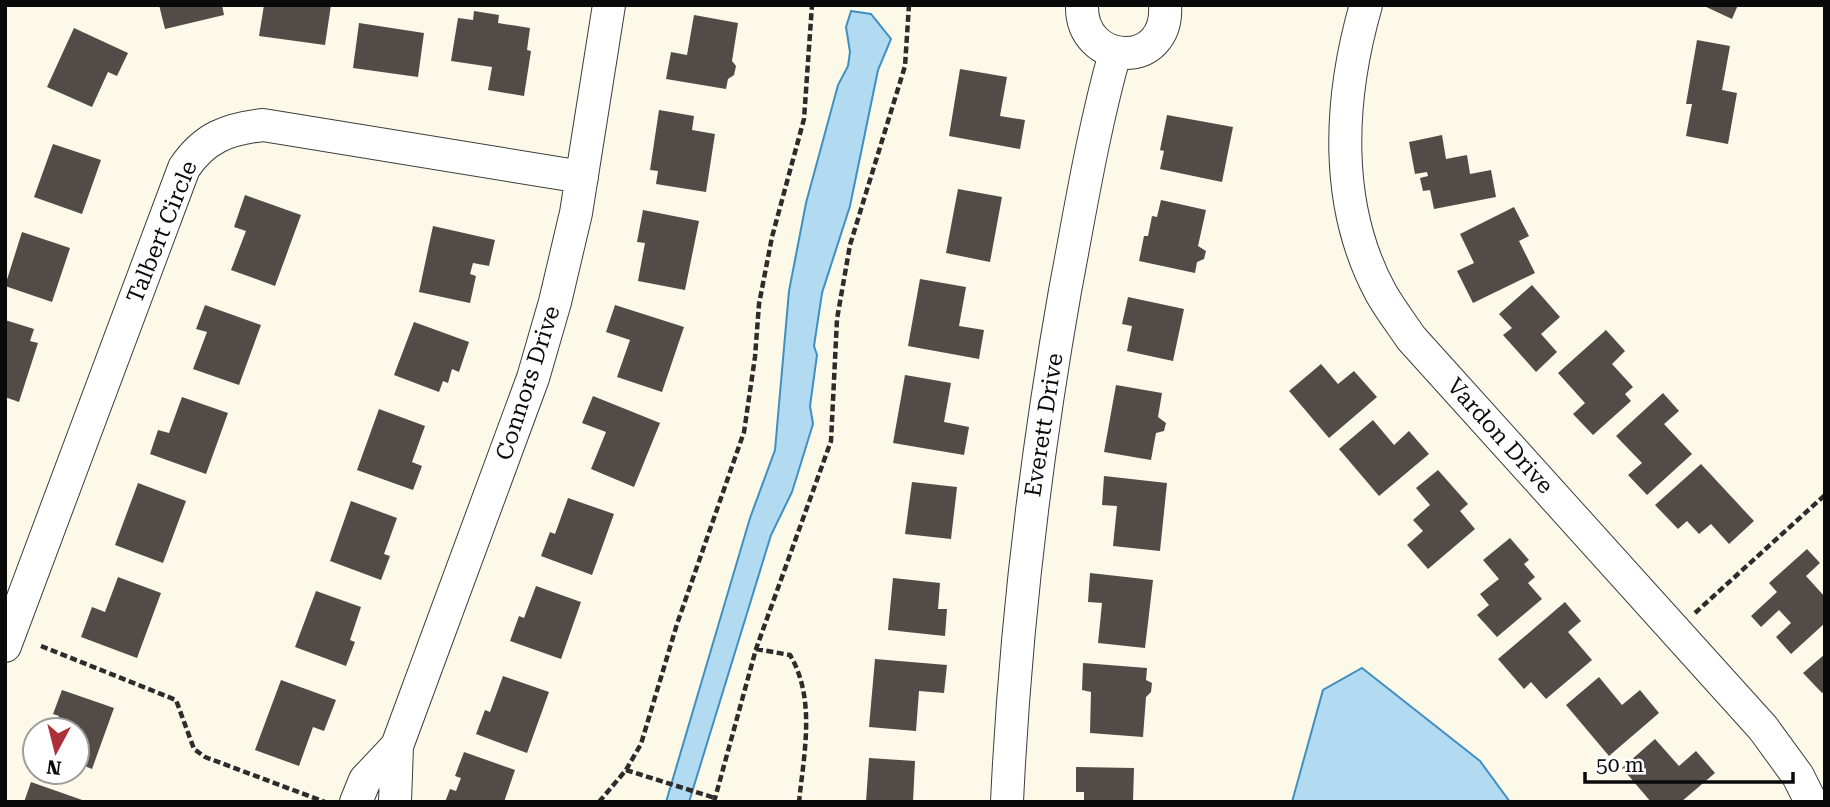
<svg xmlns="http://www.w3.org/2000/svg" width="1830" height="807" viewBox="0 0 1830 807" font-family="'Roboto Serif',serif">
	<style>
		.water { fill: #b2daf0; stroke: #408fc1; stroke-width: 2 }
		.building { fill: #524b48 }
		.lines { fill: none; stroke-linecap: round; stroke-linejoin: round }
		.minor-casing { stroke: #3d3d3d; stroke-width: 34 }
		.path { stroke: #2c2c2c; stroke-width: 4.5; stroke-dasharray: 7 3.5; stroke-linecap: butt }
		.minor { stroke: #fff; stroke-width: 32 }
		.labels { text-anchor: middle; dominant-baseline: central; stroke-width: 7; stroke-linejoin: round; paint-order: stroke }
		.street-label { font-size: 23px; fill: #0a0a0a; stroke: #fff }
	</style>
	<rect width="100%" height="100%" fill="#fdf9e9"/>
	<path class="water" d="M851 11 871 14 891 39 878 70 850 206 822 293 814 346 817 355 810 406 813 424 792 492 771 535 689 802H666L750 518 775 450 789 291 806 203 838 85 848 66 850 52 846 27Z
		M1362 668 1480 761 1510 802H1292L1323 690Z"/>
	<path class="building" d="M159 5H222L224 15 165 29Z
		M264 5H331L325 45 259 36Z
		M1702 5H1738L1732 19Z
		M474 11 499 15 498 23 530 28 527 50 531 51 524 96 488 90 492 67 451 61 458 18 473 20Z
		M694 15 738 23 732 61 736 66 734 75 728 79 726 89 666 79 671 52 687 55Z
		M359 23 424 33 418 77 353 68Z
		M74 28 128 53 117 76 108 72 92 107 47 87Z
		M1697 40 1730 46 1722 90 1737 93 1728 144 1686 136 1692 104H1686Z
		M960 69 1007 77 1000 116 1025 120 1020 149 949 136Z
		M659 110 694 116 692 130 715 134 706 192 656 184 658 171 650 170Z
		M1167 115 1233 127 1222 182 1160 169 1164 151 1160 150Z
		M1442 135 1446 159 1467 155 1470 174 1491 170 1496 197 1434 209 1430 190 1423 191 1420 178 1428 176 1427 172 1415 174 1409 142Z
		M53 144 101 160 82 214 34 197Z
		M958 189 1002 197 990 262 946 253Z
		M245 195 301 215 275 286 231 270 246 231 234 227Z
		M1161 200 1206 210 1198 246 1206 251 1204 259 1197 262 1195 273 1139 261 1144 236H1148L1152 216 1157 217Z
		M1514 207 1529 236 1519 241 1535 273 1473 303 1457 271 1474 263 1460 234Z
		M643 210 699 221 685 290 638 281 645 243 637 242Z
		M433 226 495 240 489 266 473 263 470 274 476 276 470 303 419 292Z
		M22 232 70 248 52 302 5 286Z
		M920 279 966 287 959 326 984 330 979 359 908 346Z
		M1532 285 1560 317 1541 334 1557 352 1536 372 1503 335 1512 328 1499 314Z
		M1128 297 1184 309 1173 361 1127 351 1132 326 1122 324Z
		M205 305 261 325 239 385 193 369 207 332 196 329Z
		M615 305 684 327 662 392 617 377 630 340 606 332Z
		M5 320 34 329 30 341 38 343 19 402 5 397Z
		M414 322 469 342 459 372 452 369 448 383 443 381 439 392 394 375Z
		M1606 330 1625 351 1612 364 1633 387 1625 394 1631 401 1593 435 1573 414 1585 403 1558 373Z
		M1321 364 1338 384 1354 371 1377 397 1329 438 1289 391Z
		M905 375 951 383 944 422 969 427 964 455 893 443Z
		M1116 385 1162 393 1158 417 1166 423 1164 431 1156 433 1151 460 1104 452Z
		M1663 393 1679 411 1664 424 1692 454 1647 495 1628 475 1642 463 1616 436Z
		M593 396 660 423 634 487 591 469 606 432 582 423Z
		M182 397 228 413 206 474 150 454 158 430 169 433Z
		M379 409 425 426 412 462 422 466 413 490 357 470Z
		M1373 420 1394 445 1409 431 1429 454 1379 496 1339 449Z
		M1701 464 1754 521 1729 544 1711 524 1699 534 1687 521 1678 529 1655 505Z
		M1438 470 1468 504 1460 511 1475 529 1428 569 1407 545 1423 531 1413 520 1430 505 1416 488Z
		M1104 476 1167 483 1160 551 1113 546 1117 506 1102 505Z
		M912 482 957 487 951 539 905 534Z
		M138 483 186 501 163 563 115 545Z
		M568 498 614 514 592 575 541 556 550 532 555 534Z
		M351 501 397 518 384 554 390 556 381 580 330 561Z
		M1510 538 1529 560 1524 564 1535 577 1528 583 1542 599 1497 637 1477 615 1489 605 1480 594 1499 579 1483 560Z
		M1807 549 1820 563 1806 576 1825 597V623L1791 654 1776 637 1791 623 1779 610 1761 627 1751 616 1777 592 1769 583Z
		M1090 573 1153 580 1145 648 1098 643 1102 603 1088 602Z
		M118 577 161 593 137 658 81 637 92 607 105 612Z
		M893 578 940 583 938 609H947L945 636 888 630Z
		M536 586 581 602 561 659 510 641 519 616 524 618Z
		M316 591 361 607 350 640 355 642 346 666 295 647Z
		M1565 602 1581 621 1568 632 1592 660 1546 699 1531 682 1524 689 1498 659Z
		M1825 654V691L1822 693 1803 673Z
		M875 659 947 665 944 693 919 691 916 731 869 727Z
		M1083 663 1147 668 1146 680 1152 683 1151 692 1146 697 1143 737 1090 733 1091 692 1082 690Z
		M503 676 549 692 527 753 476 734 485 710 490 712Z
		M1599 677 1622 705 1640 690 1659 713 1609 756 1566 705Z
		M281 680 336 700 324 731 313 727 299 766 255 750Z
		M62 690 114 708 92 769 77 763V730H54L59 716 53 714Z
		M1655 739 1679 766 1696 751 1715 773 1681 802H1651L1622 768Z
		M464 752 515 770 504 802H445L450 789 456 791 461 778 455 776Z
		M869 758 915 761 913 802H866Z
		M1076 767 1134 768 1133 802H1084V792H1076Z
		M31 782 85 801V802H24Z"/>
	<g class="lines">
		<g class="minor-casing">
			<path id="minor" d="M1082 5C1080 67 1170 71 1165 5
				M1366 5C1339 99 1333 205 1381 293 1390 309 1401 323 1411 338L1763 728 1798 776 1811 802
				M5 646 184 168C204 138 227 129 263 125L582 177
				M356 802 365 780 397 746
				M395 802 397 746 533 378 555 302 576 213 609 5
				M1007 802C1015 630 1035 461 1065 291 1080 212 1093 131 1115 53"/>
		</g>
		<path class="path" d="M1695 613 1825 495
			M41 646 176 700 194 749 205 757 325 802
			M756 649 790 655C816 699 804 753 799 802
			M626 770 715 798
			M599 802 626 770 641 744 677 624 744 432 755 357 759 304 772 237 804 119 812 5
			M714 802 756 649 831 441 837 319 850 245 905 66 909 5"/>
		<use href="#minor" class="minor"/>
	</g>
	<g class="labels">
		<g class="street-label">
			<text transform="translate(162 232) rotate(-68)">Talbert Circle</text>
			<text transform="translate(528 383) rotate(-72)">Connors Drive</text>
			<text transform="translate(1044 425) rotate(-81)">Everett Drive</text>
			<text transform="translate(1500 436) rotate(48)">Vardon Drive</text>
		</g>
	</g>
	<rect width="1830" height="807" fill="none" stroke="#0a0a0a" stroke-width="14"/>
	<g transform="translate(56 751) rotate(187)"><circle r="33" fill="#ffffff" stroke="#9d9d9d" stroke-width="2"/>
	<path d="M0-5L12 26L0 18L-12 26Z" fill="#ad2f37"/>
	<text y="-10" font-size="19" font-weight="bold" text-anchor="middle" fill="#0a0a0a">N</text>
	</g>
	<path d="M1585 772v10h208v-10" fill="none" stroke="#0a0a0a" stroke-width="3.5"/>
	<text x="1596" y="772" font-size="21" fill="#0a0a0a" stroke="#ffffff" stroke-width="5" paint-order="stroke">50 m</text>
</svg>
